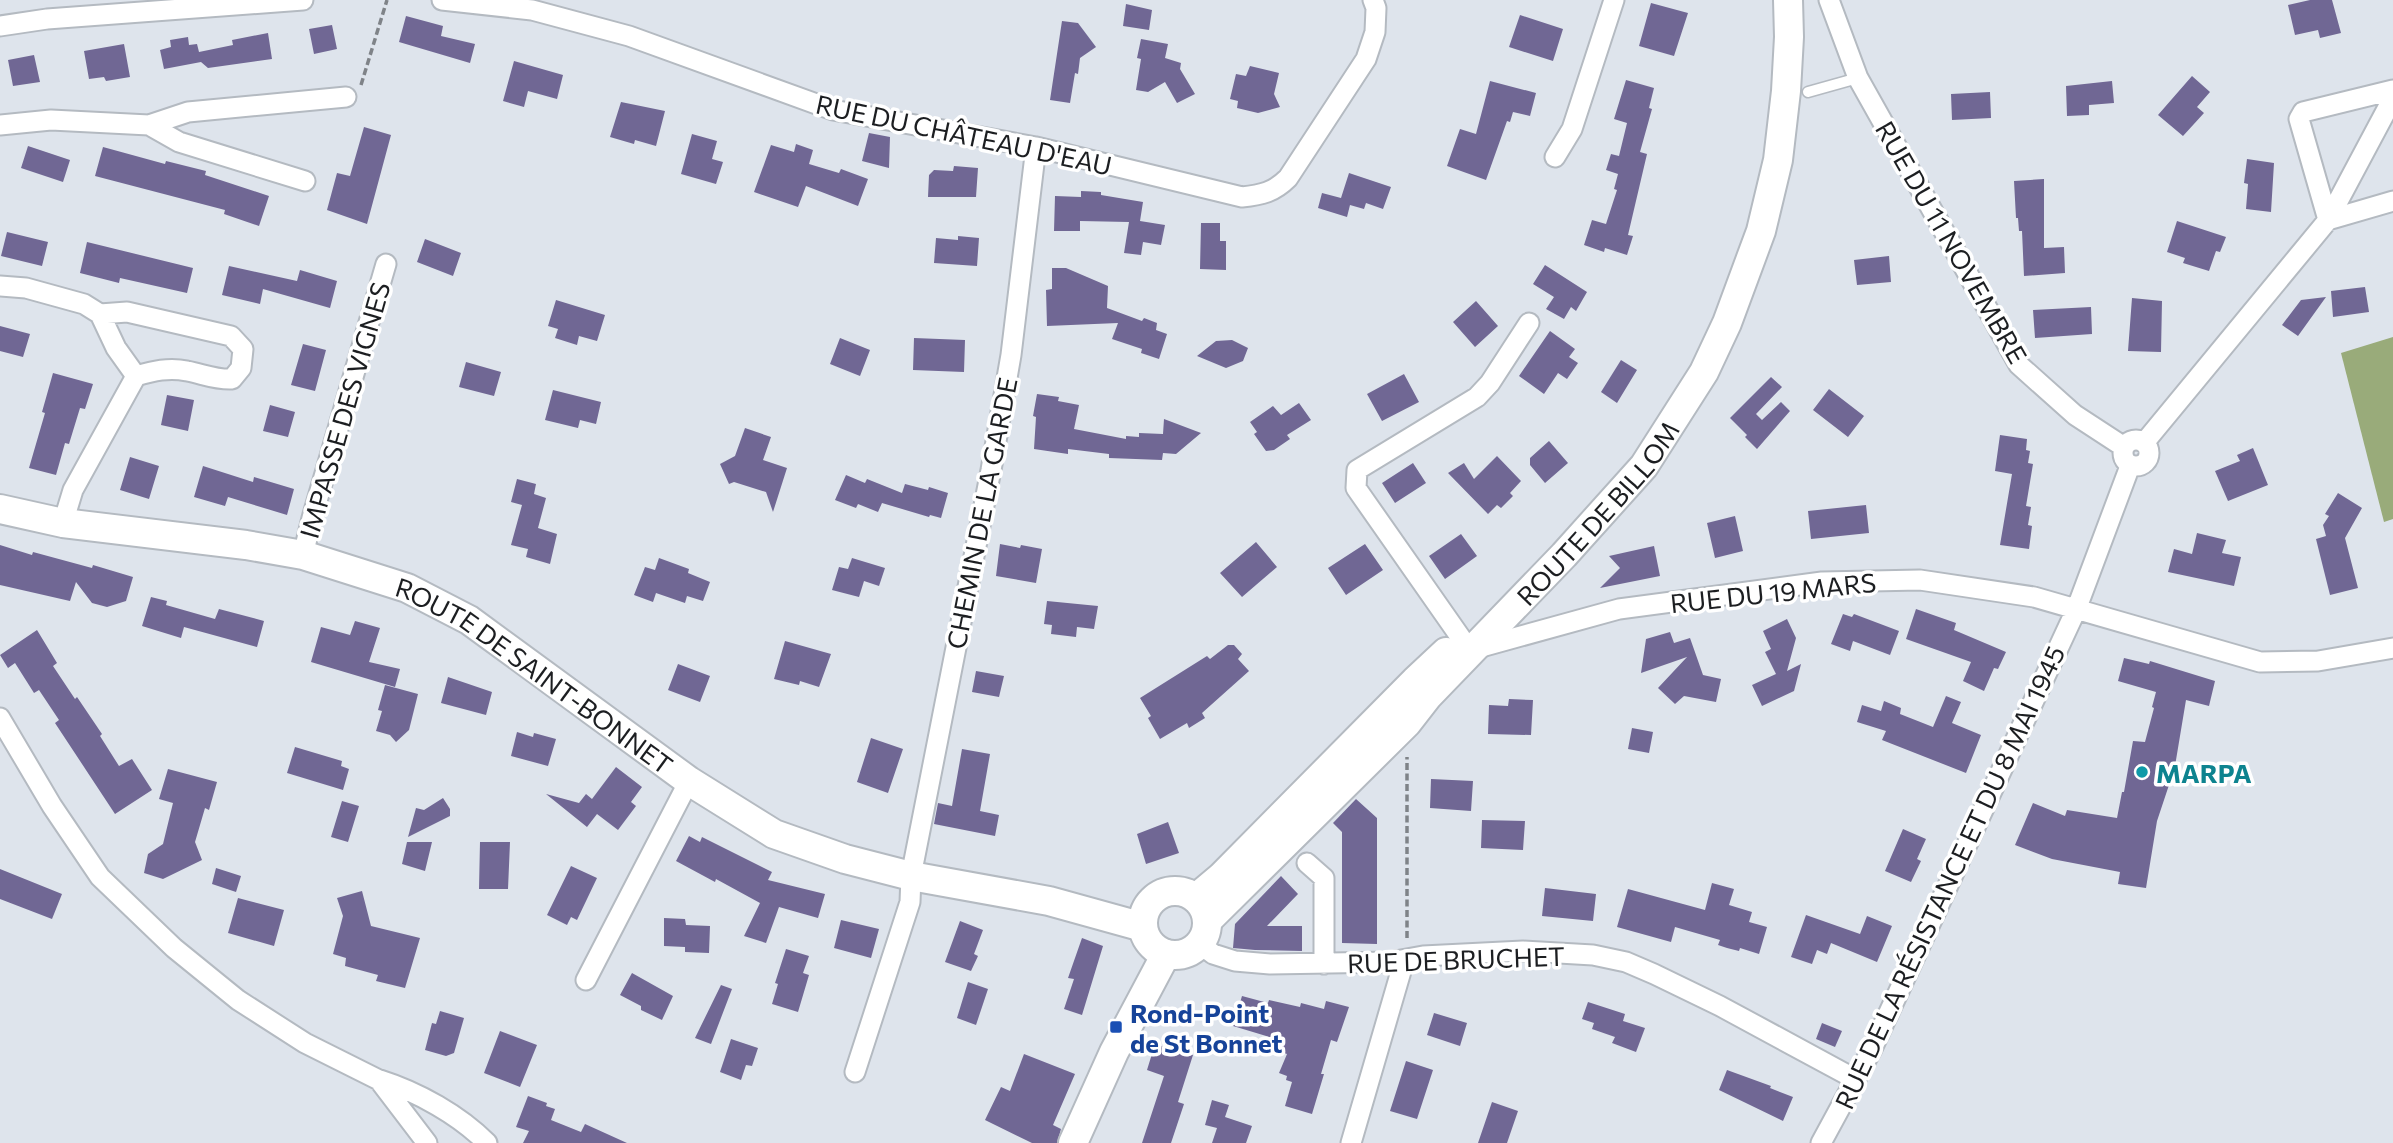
<svg xmlns="http://www.w3.org/2000/svg" width="2393" height="1143" viewBox="0 0 2393 1143" font-family="Commissioner,sans-serif">
	<style>
		.forest { fill: #99ab7a }
		.building { fill: #706794 }
		.lines { fill: none; stroke-linecap: round; stroke-linejoin: round }
		.lane-casing { stroke: #b4bac1; stroke-width: 13 }
		.street-casing { stroke: #b4bac1; stroke-width: 23 }
		.secondary-casing { stroke: #b4bac1; stroke-width: 32 }
		.path { stroke: #7f8388; stroke-width: 3.5; stroke-dasharray: 7 3.5; stroke-linecap: butt }
		.lane { stroke: #fff; stroke-width: 10 }
		.street { stroke: #fff; stroke-width: 19 }
		.secondary { stroke: #fff; stroke-width: 28 }
		.culture-dot { fill: #0f9aa8; stroke: #fff; stroke-width: 2.5 }
		.transit-dot { fill: #1a4fb4; stroke: #fff; stroke-width: 2.5 }
		.labels { text-anchor: middle; dominant-baseline: central; stroke-width: 7; stroke-linejoin: round; paint-order: stroke }
		.street-label { font-size: 26px; fill: #1c1e21; stroke: #fff }
		.culture-label { font-size: 26px; font-weight: bold; fill: #0d838f; stroke: #fff; text-anchor: start }
		.transit-label { font-size: 26px; font-weight: bold; fill: #164399; stroke: #fff; text-anchor: start }
	</style>
	<rect width="100%" height="100%" fill="#dee4ec"/>
	<path class="forest" d="M2393 337V519L2384 522 2341 353Z"/>
	<path class="building" d="M2310 0H2332L2341 33 2320 38 2318 30 2295 35 2288 5Z
		M1651 3 1688 13 1674 56 1639 46Z
		M1126 4 1152 10 1149 30 1123 26Z
		M1520 15 1563 29 1553 61 1509 47Z
		M406 16 443 26 441 36 475 44 470 63 399 42Z
		M1062 21 1078 23 1096 47 1080 58 1078 74 1075 73 1070 103 1050 100Z
		M332 25 337 49 314 54 309 29Z
		M268 33 272 59 208 68 201 62 164 69 160 50 171 47 170 40 188 37 189 45 197 44 199 52 233 45 232 40Z
		M1141 39 1168 44 1165 58 1181 63 1180 69 1195 94 1177 103 1165 82 1148 92 1136 90 1141 59 1137 58Z
		M124 44 130 77 106 81 104 77 89 79 84 51Z
		M34 55 40 82 13 86 8 60Z
		M514 61 563 75 557 99 528 91 524 107 503 101Z
		M1250 66 1279 73 1274 94 1280 107 1258 113 1237 108 1238 101 1230 99 1236 74 1246 76Z
		M2192 76 2210 92 2197 107 2204 113 2183 136 2158 115Z
		M1626 80 1654 88 1649 108 1652 109 1640 152 1647 154 1628 235 1633 236 1627 255 1605 248 1604 252 1584 245 1592 220 1606 224 1617 190 1614 189 1618 174 1606 170 1611 154 1619 156 1627 123 1614 119Z
		M1490 81 1536 93 1530 116 1513 112 1510 122 1507 121 1486 180 1447 166 1460 129 1476 134Z
		M2112 81 2114 103 2089 105V115L2067 116 2066 86Z
		M1990 92 1991 118 1952 120 1951 94Z
		M621 102 665 111 656 146 635 140 634 144 610 137Z
		M364 127 391 135 367 224 327 210 337 173 350 176Z
		M869 133 890 137 889 168 862 161Z
		M692 134 717 141 712 159 723 162 716 184 681 174Z
		M796 144 813 150 809 164 839 173 841 169 868 179 858 206 806 186 798 207 754 192 771 145 794 152Z
		M28 146 70 160 63 182 21 168Z
		M103 147 165 164 166 161 206 171 205 175 269 196 259 226 224 214 225 210 95 176Z
		M2247 159 2274 163 2271 212 2246 209 2248 184 2244 183Z
		M954 166 978 168 976 197H928L929 175 934 170 953 171Z
		M1349 173 1391 187 1383 209 1366 203 1364 209 1350 205 1347 217 1318 208 1322 193 1341 198Z
		M2044 179V248L2064 247 2065 273 2024 276 2022 231H2019L2018 218H2016L2014 181Z
		M1081 191 1101 192V195L1143 202 1140 221 1165 225 1161 245 1143 242 1141 255 1124 253 1129 222 1080 221V231H1054L1055 196 1081 197Z
		M2177 221 2226 237 2220 252 2216 251 2209 271 2183 263 2185 258 2167 252Z
		M1201 223H1220V241H1226V270L1200 269Z
		M7 232 48 242 42 266 1 256Z
		M958 236 979 238 977 266 934 263 936 238 958 240Z
		M425 239 461 253 453 276 417 262Z
		M87 242 193 268 187 293 120 278 119 283 80 273Z
		M1889 256 1891 282 1857 285 1854 260Z
		M1545 265 1587 292 1576 311 1571 307 1564 319 1546 309 1554 297 1533 284Z
		M229 266 297 281 300 270 337 281 330 308 263 289 260 304 222 295Z
		M1052 268H1066L1108 286 1107 308 1142 321 1144 318 1157 323 1156 330 1167 334 1159 359 1141 353 1142 349 1112 339 1118 323 1047 326 1046 290 1052 289Z
		M2365 287 2369 312 2333 317 2331 291Z
		M2326 297 2298 336 2282 325 2301 300Z
		M2132 298 2162 301 2161 352 2128 351Z
		M556 300 605 315 597 341 579 336 577 345 555 338 558 329 548 326Z
		M1476 301 1498 326 1475 347 1453 322Z
		M2091 307 2092 334 2035 338 2033 310Z
		M0 326 30 334 23 357 0 351Z
		M1550 331 1575 349 1569 357 1578 363 1567 379 1558 373 1544 394 1519 376Z
		M840 338 870 350 860 376 830 364Z
		M914 338 965 340 964 372 913 370Z
		M1232 340 1248 348 1243 361 1226 368 1197 356 1216 341Z
		M303 344 326 350 315 391 291 385Z
		M1621 360 1637 370 1617 403 1601 392Z
		M466 362 501 372 494 396 459 387Z
		M53 373 93 384 85 409 80 408 69 444 65 443 56 475 29 468 45 413 42 412Z
		M1404 374 1419 402 1382 421 1367 394Z
		M1771 377 1782 387 1756 414 1762 420 1781 402 1790 411 1757 449 1745 437 1747 435 1730 418Z
		M1829 389 1864 416 1848 437 1813 410Z
		M553 390 601 402 596 424 580 420 578 428 545 420Z
		M1037 394 1059 397 1058 401 1079 405 1074 429 1126 439V436L1139 437V433L1163 434 1164 419 1201 433 1176 454 1163 453 1162 460 1109 458V454L1068 449V454L1034 449 1036 417 1033 416Z
		M167 395 194 400 188 431 161 425Z
		M1299 403 1311 420 1287 435 1290 439 1274 450 1266 451 1254 434 1257 432 1250 422 1273 406 1281 415Z
		M270 405 295 412 288 437 263 431Z
		M745 428 771 437 763 460 787 468 773 512 766 492 734 482 729 484 720 464 735 456Z
		M2000 435 2027 439 2026 450 2030 451 2028 463 2033 464 2026 506 2031 507 2028 525 2032 526 2029 549 2000 545 2012 474 1995 471Z
		M1549 441 1568 463 1545 483 1530 465V458Z
		M2253 448 2268 485 2228 501 2215 471 2240 461 2237 455Z
		M1497 456 1521 481 1510 493 1513 496 1501 508 1497 505 1488 514 1448 473 1464 463 1474 479Z
		M130 457 159 466 149 499 120 490Z
		M1413 463 1426 483 1395 503 1382 483Z
		M203 466 253 482 254 477 294 489 287 515 228 497 225 506 194 497Z
		M846 475 865 483 867 479 902 493 905 484 928 490 929 487 948 493 941 518 930 515 929 517 882 503 878 512 858 504 856 508 835 500Z
		M517 479 536 484 534 494 546 498 538 528 557 534 550 564 526 557 528 549 511 545 522 505 511 502Z
		M2338 493 2362 508 2345 538 2358 588 2330 595 2316 539 2326 536 2323 525 2329 516 2325 514Z
		M1866 505 1869 533 1811 539 1808 511Z
		M1735 516 1743 551 1715 558 1707 523Z
		M2197 533 2226 540 2222 553 2241 557 2234 586 2168 572 2174 549 2192 554Z
		M1461 534 1477 556 1445 579 1429 556Z
		M1256 542 1277 567 1242 597 1220 573Z
		M1000 544 1020 548 1021 545 1042 549 1036 583 996 576Z
		M1365 544 1383 570 1346 595 1328 568Z
		M0 545 32 555 33 552 92 568 93 565 133 577 126 601 107 607 92 603 76 582 70 601 0 585Z
		M1654 546 1660 576 1600 588 1620 568 1609 556Z
		M659 558 689 569 688 573 710 582 703 601 687 596 685 603 656 593 653 602 634 595 645 567 655 570Z
		M852 558 885 568 879 586 864 581 859 597 832 590 839 567 848 569Z
		M151 597 167 601 166 605 215 619 219 609 264 621 257 647 184 627 181 638 142 626Z
		M1047 601 1098 606 1094 629 1077 627 1076 637 1051 634 1052 625 1044 624Z
		M1916 609 1956 623 1954 630 2006 652 1998 669 1994 668 1984 691 1963 681 1971 662 1906 639Z
		M1843 614 1852 617 1854 614 1899 631 1890 655 1853 641 1850 651 1831 644Z
		M1787 619 1796 638 1787 671 1801 664 1794 691 1762 706 1752 685 1776 674 1765 652 1771 649 1763 631Z
		M355 621 380 628 369 662 400 669 395 687 311 662 321 627 350 635Z
		M37 630 57 663 53 666 75 699 77 697 102 734 100 736 119 766 132 759 152 790 115 814 55 723 59 720 39 690 34 693 15 663 8 668 0 655Z
		M1670 632 1674 643 1690 638 1703 675 1721 679 1716 702 1684 696 1675 704 1658 688 1687 657 1641 673 1646 639Z
		M785 641 831 654 819 687 800 681 799 685 774 679Z
		M1228 645H1234L1242 654 1238 659 1249 671 1202 713 1205 718 1189 728 1187 723 1160 739 1148 718 1151 716 1140 698 1207 656 1210 659Z
		M2124 658 2149 664 2150 661 2215 681 2209 706 2186 700 2172 784 2169 785 2157 821 2146 888 2118 884 2120 872 2052 859 2015 845 2033 803 2065 816 2067 810 2117 818 2122 792H2124L2133 741 2145 742 2154 708 2152 707 2156 692 2118 681Z
		M678 664 710 676 700 702 668 690Z
		M976 671 1004 676 999 697 972 692Z
		M448 677 492 692 486 715 441 703Z
		M385 685 418 694 409 730 396 742 390 735 376 731 382 711 378 710Z
		M1946 696 1961 702 1952 723 1981 735 1966 773 1882 740 1886 731 1857 722 1862 705 1881 711 1884 701 1901 708 1900 714 1933 727Z
		M1509 699 1533 700 1531 735 1488 734 1489 705 1508 706Z
		M1632 728 1653 732 1649 753 1628 749Z
		M517 732 533 737 534 733 556 739 548 766 511 756Z
		M871 738 903 749 888 793 857 782Z
		M295 747 342 761 341 766 349 769 343 790 287 773Z
		M962 749 990 754 980 811 999 815 995 836 934 824 938 803 952 806Z
		M616 767 642 787 631 802 636 806 618 830 597 814 587 827 546 794 579 803 586 794 592 799Z
		M168 769 217 782 209 810 205 808 195 842 202 860 163 879 144 873 148 854 163 844 173 803 159 799Z
		M1431 779 1473 781 1471 811 1430 808Z
		M443 798 450 809V816L408 837 416 808 424 810Z
		M1356 799 1377 818V944L1342 943V832L1333 823Z
		M342 801 359 806 348 842 331 837Z
		M1482 820 1525 821 1523 850 1481 848Z
		M1168 822 1179 853 1146 864 1137 834Z
		M1903 829 1926 839 1917 859 1921 861 1911 882 1885 871Z
		M689 836 700 842 702 837 772 872 768 880 825 894 818 918 779 907 766 943 744 936 760 903 716 879 715 882 676 861Z
		M407 842H432L425 871 402 864Z
		M480 842H510L508 889H479Z
		M571 866 597 878 577 920 571 917 567 925 547 915Z
		M216 868 241 876 236 892 212 884Z
		M0 869 62 894 52 919 0 899Z
		M1281 876 1298 894 1267 926H1302V951L1255 950 1233 948 1235 924Z
		M1712 883 1734 889 1729 905 1752 912 1749 922 1767 927 1759 954 1740 948 1739 951 1727 948 1718 945 1720 940 1675 927 1671 942 1617 927 1628 889 1705 910Z
		M1545 888 1596 894 1593 921 1542 916Z
		M362 891 371 926 420 938 405 988 376 981 378 975 345 966 346 958 333 954 343 916 337 898Z
		M238 898 284 910 274 946 228 933Z
		M1806 915 1860 934 1867 916 1892 926 1877 962 1831 943 1827 954 1817 950 1812 964 1791 957Z
		M664 918 685 919 686 925 710 926 709 953 685 952V947L664 946Z
		M841 920 879 929 871 958 834 948Z
		M960 921 983 930 974 954 978 956 971 971 945 962Z
		M1082 938 1103 946 1082 1015 1064 1009 1074 979 1068 978Z
		M786 949 809 956 803 973 809 975 798 1012 772 1004 778 984 775 983Z
		M632 973 673 996 662 1020 641 1010V1006L620 995Z
		M968 982 988 989 976 1025 957 1018Z
		M721 985 732 989 711 1044 695 1038Z
		M1242 996 1268 1003 1269 1000 1300 1007 1301 1003 1324 1009 1326 1001 1349 1007 1337 1042 1331 1040 1321 1074H1324L1312 1114 1285 1106 1292 1082 1286 1080 1287 1076 1279 1073 1287 1054 1276 1050 1279 1040 1233 1026Z
		M1588 1002 1625 1014 1623 1021 1645 1028 1636 1052 1612 1043 1615 1037 1592 1029 1594 1023 1582 1019Z
		M440 1011 464 1018 454 1053 446 1056 425 1050 432 1023 436 1024Z
		M1434 1013 1467 1023 1460 1046 1427 1035Z
		M1822 1023 1842 1031 1835 1047 1816 1039Z
		M500 1031 537 1045 520 1087 484 1073Z
		M731 1039 758 1048 752 1066 746 1065 741 1080 720 1072Z
		M1155 1044 1193 1055 1178 1102 1184 1104 1171 1143H1142L1164 1076 1147 1070Z
		M1024 1054 1075 1074 1053 1125 1061 1129 1057 1143H1032L985 1120 1001 1087 1010 1091Z
		M1406 1061 1433 1070 1417 1119 1390 1111Z
		M1727 1070 1771 1086 1770 1088 1793 1097 1783 1121 1719 1090Z
		M528 1096 547 1103 546 1106 555 1109 551 1120 581 1132 585 1124 627 1143H523L529 1131 516 1127Z
		M1212 1100 1229 1105 1225 1117 1252 1126 1246 1143H1212L1217 1128 1205 1125Z
		M1492 1102 1518 1111 1507 1143H1478Z"/>
	<g class="lines">
		<g class="lane-casing">
			<path id="lane" d="M1808 92 1858 78"/>
		</g>
		<g class="street-casing">
			<path id="street" d="M442 0 532 10 629 36 833 110 1036 147 1242 197C1262 195 1274 192 1288 178L1366 59 1375 32 1376 8 1373 0
				M1829 0 1858 78 2019 365 2075 415 2124 447
				M0 26 47 19 303 0
				M2393 90 2303 112 2299 119 2328 220 2393 201
				M0 125 51 120 149 125 188 112 346 97
				M149 125 179 142 305 181
				M1555 157 1572 129 1614 0
				M0 286 26 288 84 304 100 314 127 312 231 336 243 349 241 368 232 379C216 380 203 374 187 371 169 367 153 371 136 376L73 490 63 523
				M100 314 116 348 136 376
				M2123 453a13 13 0 1 1 26 0a13 13 0 1 1-26 0Z
				M2144 443 2328 220 2393 98
				M303 555 312 518 386 264
				M1461 638 1356 488 1357 470 1477 397 1490 383 1529 323
				M1474 649 1619 609 1822 582 1920 580 2034 597 2260 662 2318 661 2393 648
				M0 718 52 806 100 877 174 948 238 1000 305 1043 379 1080 427 1143
				M1307 863 1324 878V964
				M1200 944 1213 954 1235 961 1270 964 1390 962 1423 956 1523 951 1593 955 1626 962 1654 974 1720 1006 1855 1079
				M586 980 689 781
				M855 1072 910 902 911 876 991 470 1011 355 1036 147
				M380 1080C418 1092 459 1115 487 1143
				M1351 1143 1404 961
				M1821 1143 1872 1049 2076 610 2130 466"/>
		</g>
		<g class="secondary-casing">
			<g id="secondary">
				<path id="s1" d="M0 509 63 523 246 545 303 555 407 588 469 620 689 781 774 834 845 859 911 876 1049 901 1143 927"/>
				<circle cx="1175" cy="923" r="32"/>
				<path d="M1196 898 1221 877 1415 681 1446 652"/>
				<path id="s2" d="M1208 920 1407 723 1428 696 1564 555 1644 466 1704 372 1727 323 1761 231 1778 160 1786 91 1789 37 1788 0"/>
				<path d="M1073 1143 1114 1052 1166 954"/>
			</g>
		</g>
		<path class="path" d="M361 85 387 0
			M1407 938V757"/>
		<use href="#lane" class="lane"/>
		<use href="#street" class="street"/>
		<use href="#secondary" class="secondary"/>
	</g>
	<circle class="culture-dot" cx="2142" cy="772" r="7"/>
	<rect class="transit-dot" x="1109" y="1020" width="14" height="14" rx="3.5"/>
	<g class="labels">
		<g class="street-label">
			<text transform="translate(964 134) rotate(12)">RUE DU CHÂTEAU D'EAU</text>
			<text transform="translate(1952 242) rotate(60)">RUE DU 11 NOVEMBRE</text>
			<text transform="translate(344 410) rotate(-74)">IMPASSE DES VIGNES</text>
			<text stroke="none"><textPath href="#s2" startOffset="564">ROUTE DE BILLOM</textPath></text>
			<text transform="translate(981 513) rotate(-79)">CHEMIN DE LA GARDE</text>
			<text transform="translate(1773 592) rotate(-6)">RUE DU 19 MARS</text>
			<text stroke="none"><textPath href="#s1" startOffset="570">ROUTE DE SAINT-BONNET</textPath></text>
			<text transform="translate(1949 877) rotate(-65)">RUE DE LA RÉSISTANCE ET DU 8 MAI 1945</text>
			<text transform="translate(1456 959) rotate(-2)">RUE DE BRUCHET</text>
		</g>
		<g class="culture-label">
			<text x="2156" y="772">MARPA</text>
		</g>
		<g class="transit-label">
			<text x="1130" y="1012">Rond-Point<tspan x="1130" dy="30">de St Bonnet</tspan></text>
		</g>
	</g>
</svg>
